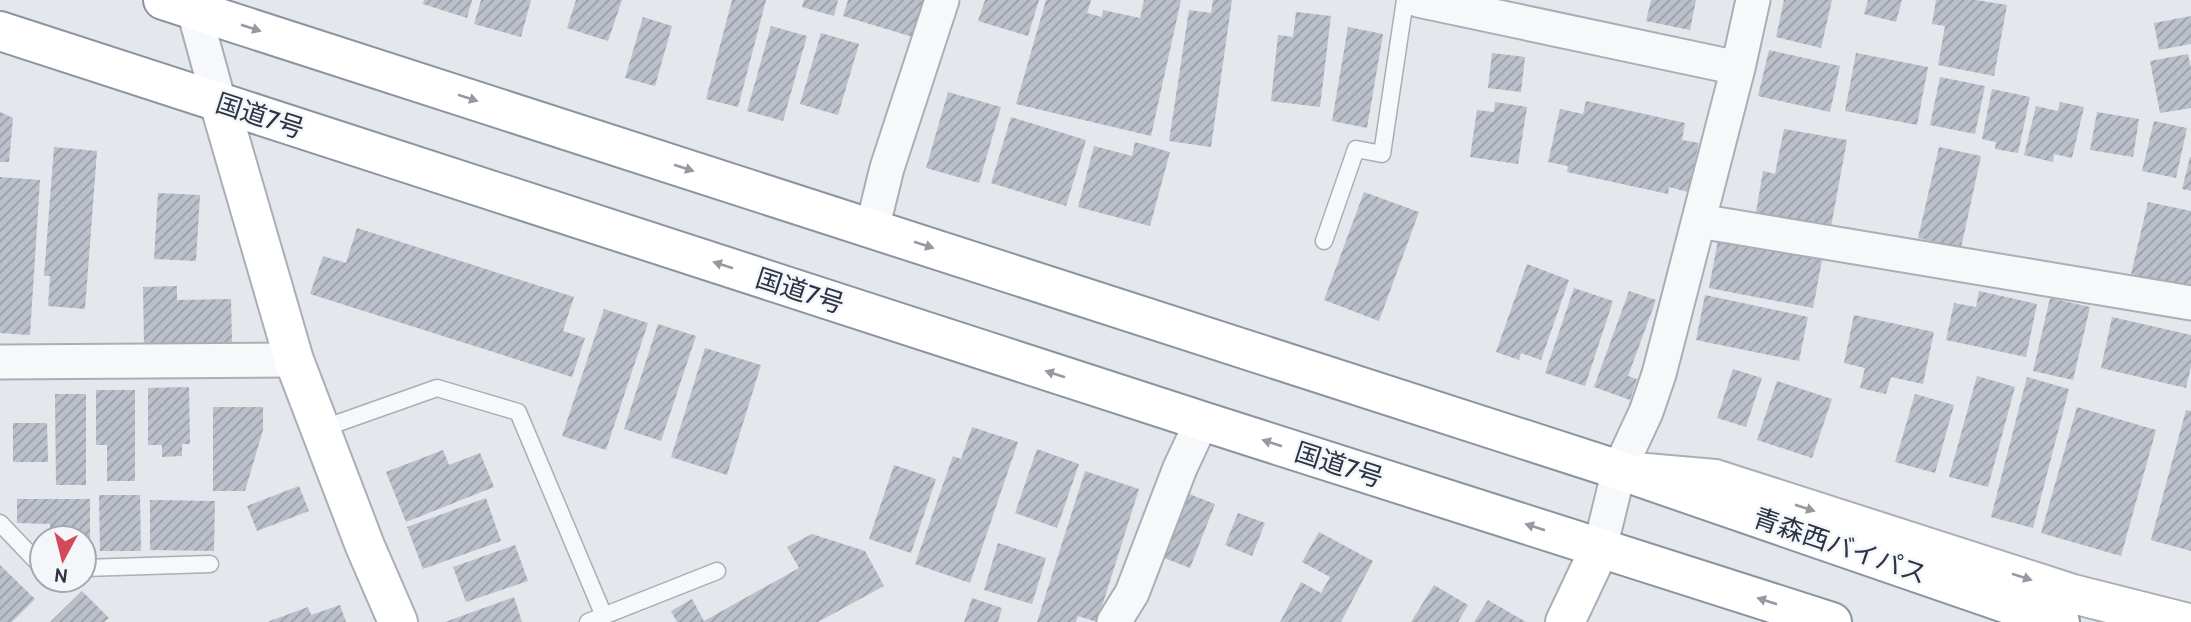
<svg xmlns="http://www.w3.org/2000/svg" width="2191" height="622" viewBox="0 0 2191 622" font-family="Cabin,'Noto Sans JP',sans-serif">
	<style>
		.building { fill: url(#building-hatch) }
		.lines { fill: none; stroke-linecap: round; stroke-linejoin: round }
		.lane-casing { stroke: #a9aeb7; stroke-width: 19 }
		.street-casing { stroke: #a9aeb7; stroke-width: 37 }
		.secondary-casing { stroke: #a9aeb7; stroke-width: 42 }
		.highway-casing { stroke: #8b94a3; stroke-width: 42 }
		.lane { stroke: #f7f8fa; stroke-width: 16 }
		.street { stroke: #f7f8fa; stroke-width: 33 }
		.secondary { stroke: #fff; stroke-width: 38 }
		.highway { stroke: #fff; stroke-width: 38 }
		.oneway { fill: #959aa2 }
		.labels { text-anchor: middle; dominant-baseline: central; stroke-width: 5; stroke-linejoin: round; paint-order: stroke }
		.street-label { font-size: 26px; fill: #2b3445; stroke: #f4f6f9 }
	</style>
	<defs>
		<pattern id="building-hatch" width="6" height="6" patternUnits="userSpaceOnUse" patternTransform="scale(1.75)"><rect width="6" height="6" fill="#bbc0ca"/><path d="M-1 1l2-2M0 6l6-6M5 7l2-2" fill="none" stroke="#989da6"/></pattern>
	</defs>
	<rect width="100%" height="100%" fill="#e4e7ec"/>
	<path class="building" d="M424 0H472L467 18 423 4Z
		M481 0H531L521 37 474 24Z
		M576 0H622L608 41 567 28Z
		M732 0H766L738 107 706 99Z
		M804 0H838L834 16 802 7Z
		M848 0H924L913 37 843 16Z
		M985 0H1039L1028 36 978 21Z
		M1046 0H1091L1087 13 1102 17 1103 10 1140 18 1144 0H1181L1151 136 1016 104Z
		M1213 0H1232L1211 147 1169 141 1189 10 1211 13Z
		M1651 0H1696L1690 30 1646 21Z
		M1784 0H1832L1821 48 1776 37Z
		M1868 0H1902L1896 22 1864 14Z
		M1936 0H1976L2007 5 1994 76 1938 65 1945 26 1932 24Z
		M1296 12 1331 16 1320 107 1271 101 1278 35 1293 37Z
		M2191 16V44L2159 50 2154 23Z
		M643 17 672 26 655 86 625 78Z
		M771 26 807 36 783 121 747 111Z
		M1348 27 1383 34 1367 128 1332 121Z
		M821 33 859 44 838 115 800 104Z
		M1769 50 1840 66 1830 112 1758 96Z
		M1492 53 1525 57 1521 92 1488 88Z
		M1856 53 1928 67 1917 125 1845 111Z
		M2188 54 2191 68V108L2160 113 2150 61Z
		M1940 77 1985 86 1975 134 1930 125Z
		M1992 89 2030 97 2018 153 1995 149 1996 142 1982 139Z
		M948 92 1001 107 979 183 926 168Z
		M1586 101 1685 123 1682 140 1699 143 1688 192 1669 187 1668 194 1567 172 1568 166 1548 162 1560 109 1583 114Z
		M1495 102 1527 107 1518 164 1470 157 1477 110 1494 112Z
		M2060 102 2084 107 2072 158 2054 154 2053 162 2024 155 2036 106 2058 111Z
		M0 112 13 118 9 162H0Z
		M2097 112 2139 119 2133 157 2090 150Z
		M1011 117 1086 140 1066 206 991 183Z
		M2154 121 2187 128 2176 178 2142 171Z
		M1784 129 1847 140 1830 232 1755 218 1763 171 1775 174Z
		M1135 142 1170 152 1150 226 1078 207 1094 146 1132 156Z
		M54 147 97 151 85 309 48 306 50 276H44Z
		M1939 147 1981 156 1961 248 1918 238Z
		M2190 157H2191V191L2182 189Z
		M0 177 40 180 30 335 0 333Z
		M1364 192 1419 212 1379 321 1324 300Z
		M158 193 200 195 196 261 154 259Z
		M2148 202 2191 211V288L2131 274Z
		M357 228 574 297 563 331 585 338 572 377 310 294 323 256 346 263Z
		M1718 240 1822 260 1813 308 1709 288Z
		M1527 264 1569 280 1541 360 1521 353 1519 360 1496 352Z
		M177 286V300L231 299 232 343 144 345 143 287Z
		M1574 288 1613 301 1585 386 1545 373Z
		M1629 291 1656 300 1628 376 1637 379 1630 400 1594 387Z
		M1979 291 2037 304 2026 357 1946 340 1954 303 1976 307Z
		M1705 295 1808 317 1799 361 1696 340Z
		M2050 298 2090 307 2073 380 2033 371Z
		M604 309 648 323 606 450 562 436Z
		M1854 315 1934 332 1923 384 1891 377 1886 394 1860 388 1865 368 1844 363Z
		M2112 317 2191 335V366L2186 388 2101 368Z
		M658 324 696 336 661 441 624 429Z
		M705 348 761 365 727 475 671 457Z
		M1733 369 1762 378 1746 427 1717 418Z
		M1977 376 2015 387 1988 487 1949 477Z
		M2027 377 2069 389 2033 528 1991 517Z
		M1777 381 1832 399 1812 458 1757 440Z
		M189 387 190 444H182V456L162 457V445H148V388Z
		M96 390H135V481H107V445H96Z
		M55 394H86V485H56Z
		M1915 394 1954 405 1935 473 1895 462Z
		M213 407H263V430L245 491H213Z
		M2077 407 2156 430 2121 556 2041 533Z
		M2186 410 2191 411V551L2151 540Z
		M13 423H47L48 462H13Z
		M972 427 1018 442 970 583 915 564 953 456 961 459Z
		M1037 449 1079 464 1057 528 1015 513Z
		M443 450 449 465 480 453 494 487 406 522 386 472Z
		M894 465 936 479 911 553 869 539Z
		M1085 471 1139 489 1097 622 1078 616 1076 622H1037Z
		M299 486 309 511 257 531 247 506Z
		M1189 494 1215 504 1190 568 1164 558Z
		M99 495H140L141 551H100Z
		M486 498 501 541 423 569 407 527Z
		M17 499H90V553H84V538H50V524L17 523Z
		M150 500 215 501 214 551 150 550Z
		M1238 513 1265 523 1252 556 1225 545Z
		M1319 532 1373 561 1341 622H1280L1301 582 1321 593 1330 577 1302 562Z
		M812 534 865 551 884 586 818 622H677L671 611 692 599 704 621 799 568 787 547Z
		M998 543 1046 558 1032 604 984 590Z
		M515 545 528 581 466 602 453 567Z
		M0 565 35 599 12 622H0Z
		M1434 585 1468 605 1458 622H1411Z
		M82 591 109 618 104 622H50Z
		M514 597 522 622H445Z
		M972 598 1002 608 998 622H964Z
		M1488 600 1526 622H1474Z
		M340 605 346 622H267L308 607 311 615Z"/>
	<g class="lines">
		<g class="lane-casing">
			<path id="lane" d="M1324 241 1356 149 1382 154 1405 0
				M321 429 437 388 518 412 604 616
				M0 523 42 567
				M84 568 210 564
				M588 622 717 571"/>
		</g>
		<g class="street-casing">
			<path id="street" d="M191 0 219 102
				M1418 0 1738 68
				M1699 221 2191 303
				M872 229 887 168 942 0
				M0 362 294 360
				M1600 548 1619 470 1646 412 1659 374 1738 68 1753 0
				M1114 622 1132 593 1180 468 1202 421"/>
		</g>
		<g class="secondary-casing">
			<path id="secondary" d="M219 102 294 360 365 546 398 622
				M1646 473 1715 479 2073 594 2184 622
				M1565 622 1600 548"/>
		</g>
		<g class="highway-casing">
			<path id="highway" d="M163 0 1619 470 2060 622
				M0 31 1202 421 1832 622"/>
		</g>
		<use href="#lane" class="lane"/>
		<use href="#street" class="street"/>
		<use href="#secondary" class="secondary"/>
		<use href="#highway" class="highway"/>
	</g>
	<defs><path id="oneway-solid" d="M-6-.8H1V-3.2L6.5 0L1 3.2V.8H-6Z" transform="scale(1.75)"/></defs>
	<g class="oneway">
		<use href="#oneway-solid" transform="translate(251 28) rotate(18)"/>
		<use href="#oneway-solid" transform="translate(468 98) rotate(18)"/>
		<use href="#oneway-solid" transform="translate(684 168) rotate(18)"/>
		<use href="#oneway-solid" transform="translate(924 245) rotate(18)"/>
		<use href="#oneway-solid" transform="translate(723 265) rotate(-162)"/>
		<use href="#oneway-solid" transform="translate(1055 374) rotate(-162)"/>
		<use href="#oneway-solid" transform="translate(1272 443) rotate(-162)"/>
		<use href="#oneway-solid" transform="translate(1805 508) rotate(18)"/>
		<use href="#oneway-solid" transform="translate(1535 527) rotate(-162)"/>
		<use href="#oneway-solid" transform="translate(2022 577) rotate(18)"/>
		<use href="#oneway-solid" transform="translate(1767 601) rotate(-162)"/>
	</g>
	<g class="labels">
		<g class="street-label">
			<text transform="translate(260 116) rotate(18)">国道7号</text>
			<text transform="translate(800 291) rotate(18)">国道7号</text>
			<text transform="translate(1339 465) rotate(18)">国道7号</text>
			<text transform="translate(1840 546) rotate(19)">青森西バイパス</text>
		</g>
	</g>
	<g transform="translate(63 559) rotate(187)"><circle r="33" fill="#f4f6f9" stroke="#a4a8b1" stroke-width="2"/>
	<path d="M0-5L12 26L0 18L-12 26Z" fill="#d1495b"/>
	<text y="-10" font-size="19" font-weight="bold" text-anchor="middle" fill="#2b3445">N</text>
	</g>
</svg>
